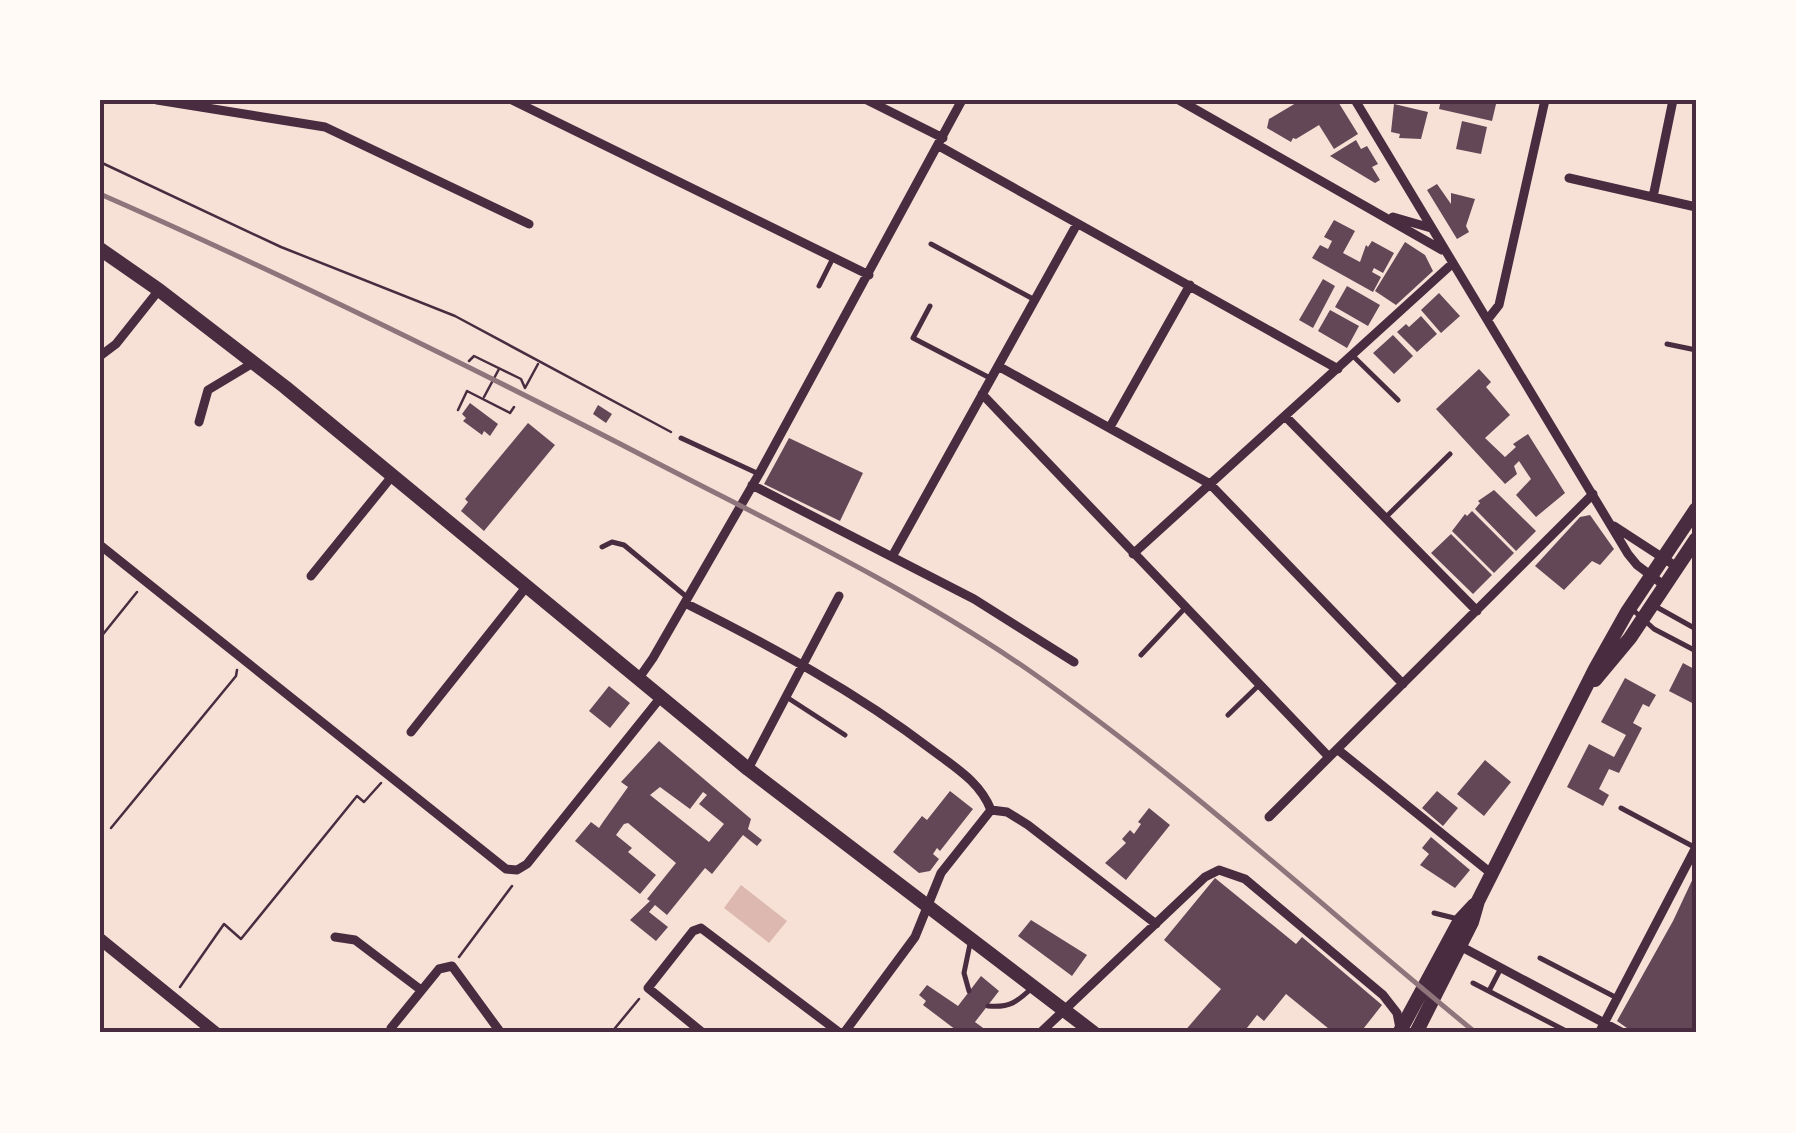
<svg xmlns="http://www.w3.org/2000/svg" width="1796" height="1133" viewBox="0 0 1796 1133" font-family="'Source Sans 3',sans-serif">
	<style>
		.water { fill: #dcb8b0 }
		.building { fill: #644757; fill-rule: evenodd }
		.lines { fill: none; stroke-linecap: round; stroke-linejoin: round }
		.path { stroke: #4a2c40; stroke-width: 2.5 }
		.service { stroke: #4a2c40; stroke-width: 5 }
		.minor { stroke: #4a2c40; stroke-width: 9 }
		.secondary { stroke: #4a2c40; stroke-width: 12 }
		.primary { stroke: #4a2c40; stroke-width: 14 }
		.rail { stroke: #8f747c; stroke-width: 5 }
		.neatline { fill: none; stroke: #4a2c40; stroke-width: 4 }
	</style>
	<rect width="100%" height="100%" fill="#f7e1d7"/>
	<path class="water" d="M741 885 787 921 769 943 724 908Z"/>
	<path class="building" d="M1301 100H1337L1358 134 1334 149 1319 125 1296 139 1293 138 1291 142 1267 128 1269 119Z
		M1441 100H1497L1492 121 1439 109Z
		M1394 104 1428 112 1421 139 1399 138 1400 134 1391 132Z
		M1462 121 1487 127 1481 154 1456 149Z
		M1356 140 1361 149 1367 146 1378 164 1372 167 1380 180 1375 183 1330 156Z
		M1437 184 1451 204V193L1475 199 1466 226 1469 232 1457 239 1427 190Z
		M1334 220 1355 231 1343 253 1360 262 1366 245 1368 247 1372 241 1394 253 1383 273 1374 268 1372 272 1381 277 1373 292 1312 258 1320 245 1328 249 1332 241 1324 237Z
		M1405 242 1425 255 1433 271 1396 305 1375 291Z
		M1323 279 1335 286 1313 328 1299 320Z
		M1347 286 1380 305 1368 326 1335 307Z
		M1439 293 1460 316 1441 333 1421 310Z
		M1330 310 1359 326 1347 348 1318 331Z
		M1421 316 1437 334 1417 352 1397 332 1406 324 1409 327Z
		M1393 335 1413 356 1394 374 1373 353Z
		M1479 369 1491 382 1486 387 1510 415 1485 438 1505 457 1516 447 1513 444 1528 434 1565 493 1536 517 1516 495 1531 479 1519 461 1514 466 1517 474 1505 484 1436 409Z
		M470 403 498 424 490 436 484 431 482 435 463 421 466 418 462 414Z
		M598 405 612 414 606 423 593 414Z
		M528 423 555 445 484 531 461 511 468 502 465 499Z
		M789 438 863 473 840 521 764 484Z
		M1494 490 1536 531 1516 551 1475 509 1480 503 1478 501Z
		M1472 511 1514 553 1494 573 1452 531 1465 514 1467 516Z
		M1590 515 1614 549 1600 565 1592 561 1564 590 1535 566 1580 517Z
		M1451 534 1492 575 1473 594 1431 553Z
		M1683 663 1696 670V705L1669 691Z
		M1625 678 1656 695 1649 707 1643 704 1633 723 1642 728 1619 773 1609 769 1599 789 1609 795 1603 806 1567 787 1589 744 1614 757 1626 735 1601 722Z
		M609 686 630 703 610 728 589 711Z
		M659 741 751 819 748 829 762 840 757 846 743 835 712 874 705 868 667 915 655 905 649 912 668 927 656 941 630 920 650 901 647 899 676 863 628 823 624 824 616 835 632 848 628 852 656 875 640 894 575 841 591 822 599 828 603 822 628 787 621 782ZM660 787 690 809 703 792 707 795 699 804 724 824 709 842 650 795Z
		M1485 760 1511 782 1484 816 1457 794Z
		M950 791 973 809 940 851 937 848 933 854 939 859 930 871 919 873 893 852 922 816 927 820Z
		M1437 791 1458 808 1443 826 1422 808Z
		M1149 808 1170 825 1126 880 1105 863 1126 843 1122 839 1130 830 1134 834 1141 824 1138 822Z
		M1431 837 1470 870 1455 888 1420 865 1429 854 1422 848Z
		M1696 872V1033H1634L1617 1021 1673 921Z
		M1215 878 1296 944 1302 937 1382 1005 1360 1033H1334L1286 994 1264 1021 1257 1015 1243 1033H1183L1221 989 1164 940Z
		M1031 920 1087 955 1072 976 1018 936Z
		M981 976 999 991 975 1022 990 1033H960L923 1005 926 1001 919 995 927 985 958 1006Z"/>
	<g class="lines">
		<path class="path" d="M100 162 281 247 455 316 671 432
			M469 361 474 356 521 379 525 388 538 364
			M484 397 499 369
			M458 410 467 391 510 413 514 407
			M100 638 137 592
			M111 828 236 676 237 670
			M459 957 512 886
			M180 987 224 924 241 939 357 796 364 802 381 783
			M611 1033 639 999"/>
		<path class="service" d="M931 244 1035 300
			M819 286 833 258
			M930 306 913 338 990 378
			M1667 344 1696 350
			M1352 355 1398 400
			M681 438 759 474
			M1385 518 1450 454
			M602 547 612 542 624 545 688 598
			M1653 605 1696 629
			M1632 609 1654 629 1696 651
			M1141 655 1185 608
			M788 698 845 735
			M1228 715 1258 686
			M1621 808 1696 848
			M1434 913 1458 919
			M1540 958 1617 998
			M1473 983 1570 1033
			M969 991 964 973 970 944
			M1489 991 1501 968
			M988 1006C1010 1008 1017 1002 1033 987"/>
		<path class="minor" d="M157 100 325 127 529 224
			M512 100 869 275
			M867 100 943 138
			M1179 100 1442 250
			M1355 100 1628 554 1637 565 1665 586
			M939 146 1338 369
			M1569 178 1696 207
			M1653 197 1673 100
			M1393 217 1431 228
			M1488 319 1499 305 1545 100
			M100 356 116 344 159 290
			M998 366 1210 484 1403 684
			M982 394 1329 757
			M1285 416 1477 611
			M199 422 208 390 253 363
			M1110 427 1190 285
			M752 485 974 599 1074 662
			M1614 526 1677 567
			M100 545 506 869 517 870 527 864 661 697
			M1133 554 1453 263
			M893 555 1077 224
			M311 576 393 475
			M685 603C771 646 856 692 932 750 956 768 980 782 991 810
			M639 678 653 658 759 474 962 100
			M411 732 527 586
			M1337 749 1492 874
			M748 769 839 596
			M991 810 1007 812 1028 825 1156 924
			M1269 817 1593 494
			M335 937 355 940 421 990
			M1460 946 1623 1033
			M391 1028 439 969 452 966 501 1033
			M703 1033 648 988 693 931 701 928 840 1033
			M844 1033 915 937 941 873 991 810
			M1040 1033 1205 877 1219 870 1245 879 1383 995 1397 1013 1400 1028
			M1599 1033 1696 847"/>
		<path class="secondary" d="M100 939 216 1033"/>
		<path class="primary" d="M100 249 159 290 285 387 748 769 1094 1033
			M1595 680 1630 638 1696 539
			M1399 1033 1460 920 1474 905
			M1416 1033 1472 922 1478 901 1595 669 1627 612 1696 509"/>
		<path class="rail" d="M100 194C289 277 474 368 657 463 783 528 910 589 1027 669 1185 779 1327 911 1476 1033"/>
	</g>
	<rect width="1796" height="1133" fill="none" stroke="#fffaf5" stroke-width="205"/>
	<rect x="102" y="102" width="1592" height="928" class="neatline"/>
</svg>
